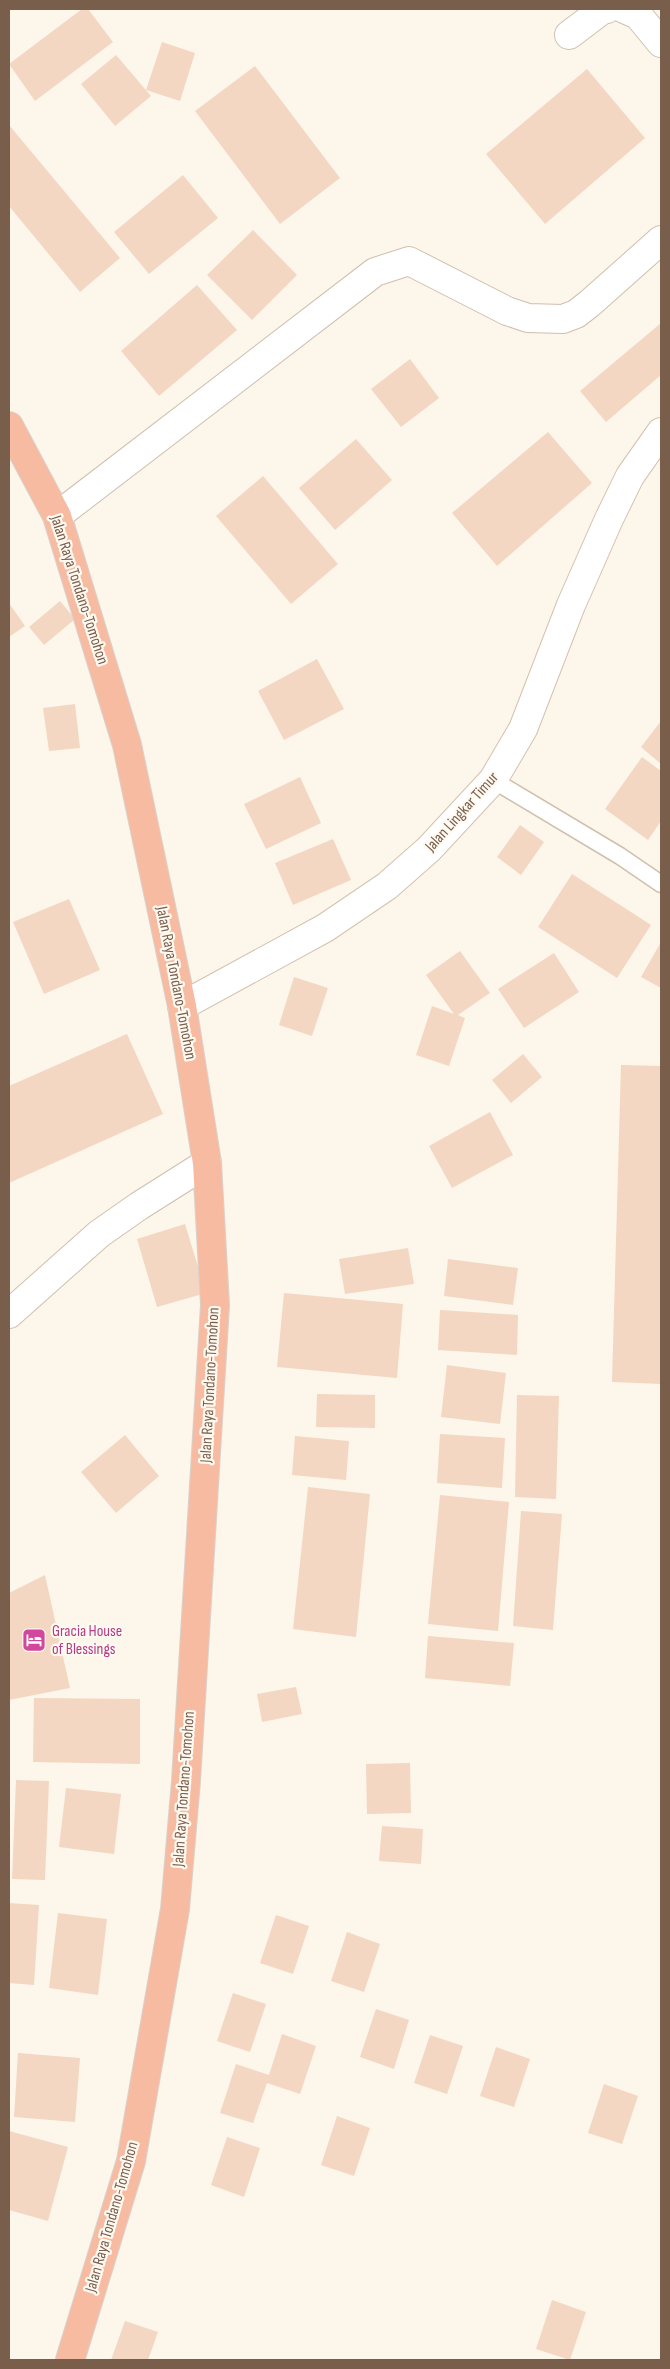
<svg xmlns="http://www.w3.org/2000/svg" width="670" height="2369" viewBox="0 0 670 2369" font-family="'Sofia Sans Condensed',sans-serif">
	<style>
		.building { fill: #f3d7c2 }
		.lines { fill: none; stroke-linecap: round; stroke-linejoin: round }
		.lane-casing { stroke: #d0bfaf; stroke-width: 19 }
		.street-casing { stroke: #d0bfaf; stroke-width: 30 }
		.secondary-casing { stroke: #d5c1af; stroke-width: 30 }
		.highway-casing { stroke: #d9d2cd; stroke-width: 30 }
		.lane { stroke: #fff; stroke-width: 16 }
		.street { stroke: #fff; stroke-width: 28 }
		.secondary { stroke: #fff; stroke-width: 28 }
		.highway { stroke: #f7bba2; stroke-width: 28 }
		.labels { text-anchor: middle; dominant-baseline: central; stroke-width: 4.5; stroke-linejoin: round; paint-order: stroke }
		.street-label { font-size: 16px; fill: #795e4c; stroke: #fffaf1 }
		.hotel-label { font-size: 16px; fill: #b23c85; stroke: #fffaf1; text-anchor: start }
	</style>
	<rect width="100%" height="100%" fill="#fdf6ea"/>
	<path class="building" d="M82 9H88L113 42 35 101 9 64Z
		M162 42 195 53 180 101 146 90Z
		M116 55 151 96 115 126 81 84Z
		M255 66 340 178 280 224 195 111Z
		M587 69 645 138 545 224 486 154Z
		M9 125 120 258 80 292 9 206Z
		M183 175 218 218 149 274 114 232Z
		M253 230 297 275 252 320 207 275Z
		M197 285 237 330 159 396 121 351Z
		M661 323V375L606 422 580 391Z
		M410 359 439 398 401 427 371 389Z
		M548 432 592 483 497 566 452 513Z
		M356 439 392 480 335 530 299 488Z
		M263 476 338 564 291 604 216 516Z
		M60 601 75 619 44 645 29 627Z
		M9 603 25 626 9 637Z
		M317 659 344 709 284 740 258 691Z
		M75 704 80 748 49 751 43 708Z
		M661 721V764L641 747Z
		M642 757 661 771V821L648 840 605 809Z
		M300 777 321 823 266 849 244 804Z
		M520 825 544 842 521 875 497 857Z
		M333 839 351 880 293 905 275 863Z
		M572 874 651 925 617 978 538 927Z
		M69 899 100 970 44 994 13 922Z
		M661 942V988L641 977Z
		M460 951 490 993 458 1015 465 1018 449 1066 416 1055 432 1006 454 1014 426 975Z
		M554 953 579 992 524 1028 498 989Z
		M294 977 328 988 312 1036 279 1025Z
		M127 1034 163 1114 9 1183V1086Z
		M523 1054 542 1077 511 1103 492 1080Z
		M621 1065 661 1066V1384L612 1382Z
		M490 1112 513 1155 452 1188 429 1146Z
		M185 1224 206 1293 157 1307 137 1239Z
		M408 1248 414 1284 345 1294 339 1259Z
		M448 1259 518 1268 513 1305 444 1296Z
		M284 1293 403 1304 397 1378 277 1367Z
		M440 1310 518 1315 517 1355 438 1350Z
		M447 1365 506 1373 500 1424 441 1417Z
		M317 1394 375 1395V1428L316 1427Z
		M517 1395 559 1396 556 1499 515 1497Z
		M440 1434 505 1438 502 1488 437 1483Z
		M125 1435 159 1476 116 1513 81 1472Z
		M295 1436 349 1441 346 1480 292 1475Z
		M308 1487 370 1494 356 1637 293 1629Z
		M440 1495 509 1502 498 1631 428 1624Z
		M521 1511 562 1514 553 1630 513 1626Z
		M45 1575 70 1688 9 1700V1593Z
		M428 1636 514 1643 510 1686 425 1678Z
		M296 1687 302 1714 262 1722 257 1694Z
		M34 1698 140 1699V1764L33 1762Z
		M410 1763 411 1813 367 1814 366 1764Z
		M16 1780 49 1781 45 1880 12 1879Z
		M66 1788 121 1794 114 1854 59 1847Z
		M382 1826 423 1829 421 1864 379 1861Z
		M9 1903 39 1905 34 1985 9 1983Z
		M58 1913 107 1919 98 1995 49 1988Z
		M276 1915 309 1926 293 1974 260 1963Z
		M347 1932 380 1944 364 1992 331 1981Z
		M233 1993 266 2004 250 2052 217 2041Z
		M376 2009 409 2020 394 2069 360 2057Z
		M282 2034 316 2046 300 2094 267 2083 253 2123 220 2113 236 2064 269 2075Z
		M430 2035 463 2046 447 2094 414 2083Z
		M496 2047 530 2059 514 2107 480 2096Z
		M18 2053 80 2058 75 2122 14 2117Z
		M604 2084 638 2096 622 2144 588 2133Z
		M337 2116 370 2128 354 2176 321 2165Z
		M9 2131 68 2147 48 2221 9 2210Z
		M227 2137 260 2148 244 2197 211 2185Z
		M552 2300 586 2312 570 2360 536 2349Z
		M125 2321 158 2332 148 2360H111Z"/>
	<g class="lines">
		<g class="lane-casing">
			<path id="lane" d="M493 780 620 856 661 884"/>
		</g>
		<g class="street-casing">
			<path id="street" d="M624 9 638 15 661 43
				M569 35 602 10 607 9
				M57 516 375 272 409 261 507 311 528 318 563 319 576 314 589 304 661 240
				M9 1314 99 1234 139 1206 207 1163"/>
		</g>
		<g class="secondary-casing">
			<path id="secondary" d="M182 1006 325 928 387 886 429 849 493 780 523 729 571 605 609 519 630 476 661 432"/>
		</g>
		<g class="highway-casing">
			<path id="highway" d="M9 426 57 516 127 745 182 1006 207 1163 215 1305 186 1781 175 1909 131 2161 70 2360"/>
		</g>
		<use href="#lane" class="lane"/>
		<use href="#street" class="street"/>
		<use href="#secondary" class="secondary"/>
		<use href="#highway" class="highway"/>
	</g>
	<defs>
		<g id="hotel-square" transform="scale(1.25)"><rect x="-9" y="-9" width="18" height="18" rx="4" fill="#d1479c" stroke="#fffaf1"/><path d="M-6-4.5h1.5V1H6V5H4.5V3h-9V5H-6ZM-4 0a1.8 1.8 0 1 1 3.6 0ZM.5 0V-2.5h3Q6-2.5 6 0Z" fill="#fff"/></g>
	</defs>
	<g fill-rule="evenodd">
		<use href="#hotel-square" x="34" y="1640"/>
	</g>
	<g class="labels">
		<g class="street-label">
			<text transform="translate(79 590) rotate(72)">Jalan Raya Tondano-Tomohon</text>
			<text transform="translate(462 812) rotate(-48)">Jalan Lingkar Timur</text>
			<text transform="translate(176 983) rotate(79)">Jalan Raya Tondano-Tomohon</text>
			<text transform="translate(210 1385) rotate(-87)">Jalan Raya Tondano-Tomohon</text>
			<text transform="translate(184 1789) rotate(-86)">Jalan Raya Tondano-Tomohon</text>
			<text transform="translate(112 2217) rotate(-74)">Jalan Raya Tondano-Tomohon</text>
		</g>
		<g class="hotel-label">
			<text x="52" y="1631">Gracia House<tspan x="52" dy="18">of Blessings</tspan></text>
		</g>
	</g>
	<rect width="670" height="2369" fill="none" stroke="#795e4c" stroke-width="20"/>
</svg>
